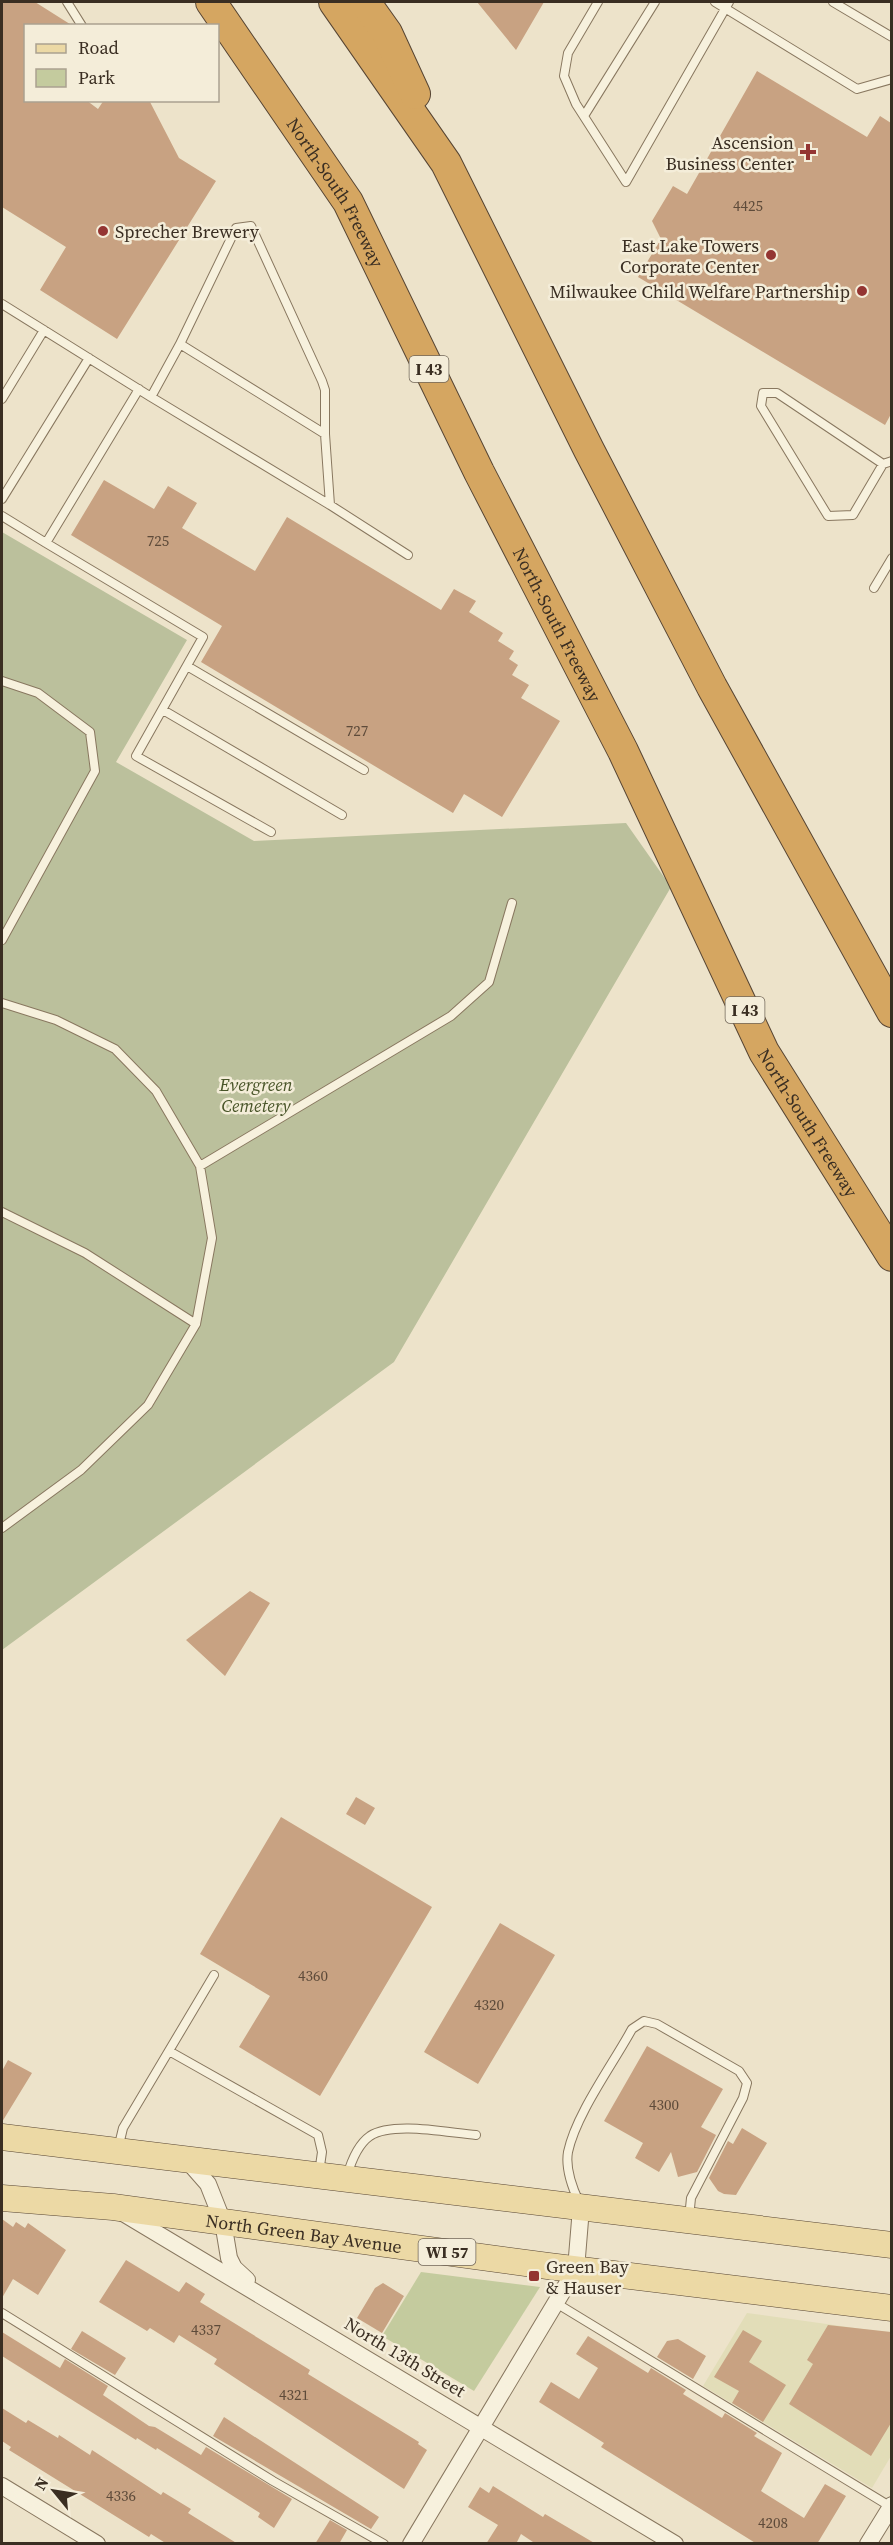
<svg xmlns="http://www.w3.org/2000/svg" width="893" height="2545" viewBox="0 0 893 2545" font-family="'Source Serif 4',serif">
	<style>
		.farmland { fill: #e2ddb8 }
		.green { fill: #c4cb9e }
		.cemetery { fill: #bbc09c }
		.building { fill: #c8a282 }
		.lines { fill: none; stroke-linecap: round; stroke-linejoin: round }
		.lane-casing { stroke: #88775f; stroke-width: 10 }
		.street-casing { stroke: #88775f; stroke-width: 18 }
		.primary-casing { stroke: #574533; stroke-width: 27 }
		.highway-casing { stroke: #574533; stroke-width: 32 }
		.lane { stroke: #f7f1dd; stroke-width: 8 }
		.street { stroke: #f7f1dd; stroke-width: 16 }
		.primary { stroke: #ecd9a5; stroke-width: 26 }
		.highway { stroke: #d5a661; stroke-width: 30 }
		.poi-dot { fill: #943532; stroke: #f4edd9; stroke-width: 2 }
		.labels { text-anchor: middle; dominant-baseline: central; stroke-width: 5; stroke-linejoin: round; paint-order: stroke }
		.number-label { font-size: 15px; fill: #5e4b3a }
		.shield { fill: #f4edd9; stroke: #726759; stroke-width: 1.5 }
		.shield-label { font-size: 16px; font-weight: bold; fill: #3a2e22 }
		.poi-label { font-size: 18px; fill: #3a2e22; stroke: #f4edd9; text-anchor: end }
		.street-label { font-size: 18px; fill: #3a2e22; stroke: #f4edd9 }
		.park-label { font-size: 18px; font-style: italic; fill: #495529; stroke: #f4edd9 }
	</style>
	<rect width="100%" height="100%" fill="#ede3ca"/>
	<path class="farmland" d="M747 2313 891 2333V2456L872 2488 703 2386Z"/>
	<path class="green" d="M421 2272 540 2287 474 2391 382 2336Z"/>
	<path class="cemetery" d="M2 532 187 640 116 762 254 841 626 823 671 887 394 1362 2 1650Z"/>
	<path class="building" d="M2 2H35L73 26H26V100H86L98 109 104 100H149L179 158 216 181 117 339 40 290 66 247 2 207Z
		M477 2H544L516 50Z
		M757 71 867 137 880 116 891 123V414L885 425 638 277 661 239 652 221 673 186 687 194Z
		M104 480 154 509 168 486 197 503 182 528 255 571 287 517 441 610 454 589 476 601 469 612 503 633 498 641 514 651 509 659 518 665 512 675 529 685 521 698 560 721 502 817 464 794 453 813 201 662 222 626 71 535Z
		M250 1591 270 1603 225 1676 186 1640Z
		M356 1797 375 1808 365 1825 346 1814Z
		M281 1817 432 1907 320 2096 239 2047 270 1996 200 1954Z
		M500 1923 555 1955 478 2084 424 2052Z
		M647 2046 723 2089 701 2127 716 2135 697 2172 678 2177 671 2152 659 2172 635 2158 643 2143 604 2121Z
		M8 2060 32 2073 2 2122V2071Z
		M742 2128 767 2143 736 2195 724 2194 718 2191 709 2178 728 2141 733 2144Z
		M2 2219 13 2227 16 2222 25 2228 28 2223 66 2250 38 2295 13 2279 2 2298Z
		M126 2260 179 2292 186 2282 205 2294 200 2302 310 2370 308 2374 419 2442 418 2444 427 2450 404 2489 214 2364 217 2359 179 2335 174 2343 150 2328 147 2331 99 2302Z
		M383 2283 404 2296 382 2333 357 2318 375 2288Z
		M828 2325 891 2332V2423L871 2456 789 2404 813 2364 807 2360Z
		M743 2330 762 2341 749 2362 786 2385 763 2422 732 2403 739 2391 714 2377Z
		M82 2331 126 2358 115 2375 71 2349Z
		M2 2332 60 2368 65 2359 108 2386 103 2395 149 2426 155 2427 201 2455 206 2447 292 2499 274 2528 258 2517 260 2513 157 2448 156 2450 137 2438 136 2440 2 2356Z
		M588 2336 648 2373 651 2368 686 2390 683 2394 722 2418 725 2413 757 2433 754 2436 782 2453 761 2491 804 2518 825 2484 846 2496 817 2544H757L601 2447 604 2443 539 2402 551 2382 579 2399 598 2368 576 2354Z
		M678 2339 706 2356 693 2379 657 2357 667 2341Z
		M2 2408 26 2423 28 2420 58 2438 59 2435 90 2455 92 2450 161 2495 163 2492 191 2509 188 2513 238 2544H167L151 2534 149 2537 9 2450 11 2447 2 2441Z
		M224 2417 379 2517 371 2529 213 2436Z
		M493 2486 543 2517 545 2514 596 2544H536L521 2534 516 2544H486L498 2525 468 2507 480 2487 489 2493Z
		M330 2520 347 2530 339 2544H315Z"/>
	<g class="lines">
		<g class="lane-casing">
			<path id="lane" d="M67 2 82 26
				M598 2 568 53 564 76 576 104 626 182 729 2
				M715 2 857 89 892 79
				M833 2 892 37
				M584 116 655 2
				M2 304 151 397 180 344 325 434 330 505 408 555
				M180 344 236 228 251 226 322 381 325 390V434
				M139 389 46 543 203 637 136 756 271 832
				M151 397 330 505
				M2 399 44 330
				M883 464 777 393H763L761 406 828 516 853 515 883 464 892 461
				M2 499 89 358
				M2 516 46 543
				M874 588 892 558
				M187 666 364 770
				M2 681 38 693 90 732 95 771 2 940
				M163 710 342 815
				M2 1003 56 1020 115 1049 156 1091 200 1166 212 1238 196 1324 148 1405 81 1470 2 1528
				M200 1166 451 1016 489 982 512 903
				M2 1212 85 1253 196 1324
				M169 2051 318 2135 322 2152 319 2173
				M118 2149 123 2128 214 1975
				M347 2176C351 2162 357 2145 370 2136 393 2121 449 2133 476 2135
				M579 2202C572 2187 565 2169 568 2152 576 2114 613 2064 632 2029L644 2021 657 2024 739 2071 747 2083 743 2098 691 2198 689 2218
				M556 2303 891 2507
				M2 2313 273 2481 384 2544"/>
		</g>
		<g class="street-casing">
			<path id="street" d="M187 2160 208 2184 223 2222 229 2258 234 2268 247 2280
				M123 2213 675 2544
				M2 2486 97 2544
				M411 2544 576 2269 581 2208
				M868 2544 892 2505"/>
		</g>
		<g class="primary-casing">
			<g id="primary">
				<path d="M2 2137 892 2245"/>
				<path id="s1" d="M2 2198 113 2207 548 2266 892 2308"/>
			</g>
		</g>
		<g class="highway-casing">
			<g id="highway">
				<path id="s2" d="M211 2 348 202 479 472 623 751 764 1052 892 1256"/>
				<path d="M334 2 446 163 589 450 712 687 892 1012"/>
				<path d="M365 2 387 33 415 94"/>
			</g>
		</g>
		<use href="#lane" class="lane"/>
		<use href="#street" class="street"/>
		<use href="#primary" class="primary"/>
		<use href="#highway" class="highway"/>
	</g>
	<g class="poi-dot">
		<path d="M805 143h6v6h6v6h-6v6h-6v-6h-6v-6h6z"/>
		<circle cx="103" cy="231" r="6"/>
		<circle cx="771" cy="255" r="6"/>
		<circle cx="862" cy="291" r="6"/>
		<rect x="528" y="2270" width="12" height="12" rx="3"/>
	</g>
	<g class="labels">
		<g class="number-label">
			<text x="748" y="205">4425</text>
			<text x="158" y="540">725</text>
			<text x="357" y="730">727</text>
			<text x="313" y="1975">4360</text>
			<text x="489" y="2004">4320</text>
			<text x="664" y="2104">4300</text>
			<text x="206" y="2329">4337</text>
			<text x="294" y="2394">4321</text>
			<text x="121" y="2495">4336</text>
			<text x="773" y="2522">4208</text>
		</g>
		<g class="shield">
			<rect x="409.5" y="356" width="39" height="26" rx="4.5"/>
			<rect x="725.5" y="997" width="39" height="26" rx="4.5"/>
			<rect x="418.5" y="2239" width="57" height="26" rx="4.5"/>
		</g>
		<g class="shield-label">
			<text x="429" y="369">I 43</text>
			<text x="745" y="1010">I 43</text>
			<text x="447" y="2252">WI 57</text>
		</g>
		<g class="poi-label">
			<text x="794" y="142">Ascension<tspan x="794" dy="21">Business Center</tspan></text>
			<text x="115" y="231" text-anchor="start">Sprecher Brewery</text>
			<text x="759" y="245">East Lake Towers<tspan x="759" dy="21">Corporate Center</tspan></text>
			<text x="850" y="291">Milwaukee Child Welfare Partnership</text>
			<text x="546" y="2266" text-anchor="start">Green Bay<tspan x="546" dy="21">&amp; Hauser</tspan></text>
		</g>
		<g class="street-label">
			<text stroke="none"><textPath href="#s2" startOffset="228">North-South Freeway</textPath></text>
			<text stroke="none"><textPath href="#s2" startOffset="714">North-South Freeway</textPath></text>
			<text stroke="none"><textPath href="#s2" startOffset="1272">North-South Freeway</textPath></text>
			<text stroke="none"><textPath href="#s1" startOffset="304">North Green Bay Avenue</textPath></text>
			<text transform="translate(405 2357) rotate(31)">North 13th Street</text>
		</g>
		<g class="park-label">
			<text x="256" y="1084">Evergreen<tspan x="256" dy="21">Cemetery</tspan></text>
		</g>
	</g>
	<rect width="893" height="2545" fill="none" stroke="#3a2e22" stroke-width="6"/>
	<rect x="24" y="24" width="195" height="78" fill="#f4edd9" stroke="#aaa190" stroke-width="1.5"/>
	<rect x="36" y="44" width="30" height="9" fill="#ecd9a5" stroke="#aaa190" stroke-width="1.5"/>
	<text x="78" y="54" font-size="18" fill="#3a2e22">Road</text>
	<rect x="36" y="69" width="30" height="18" fill="#c4cb9e" stroke="#aaa190" stroke-width="1.5"/>
	<text x="78" y="84" font-size="18" fill="#3a2e22">Park</text>
	<g transform="translate(54 2491) rotate(300)" stroke="#f4edd9" stroke-width="4.5" paint-order="stroke">
	<path d="M0-4.5L10 22L0 15L-10 22Z" fill="#3a2e22"/>
	<text y="-9" font-size="16" font-weight="bold" text-anchor="middle" fill="#3a2e22">N</text>
	</g>
</svg>
